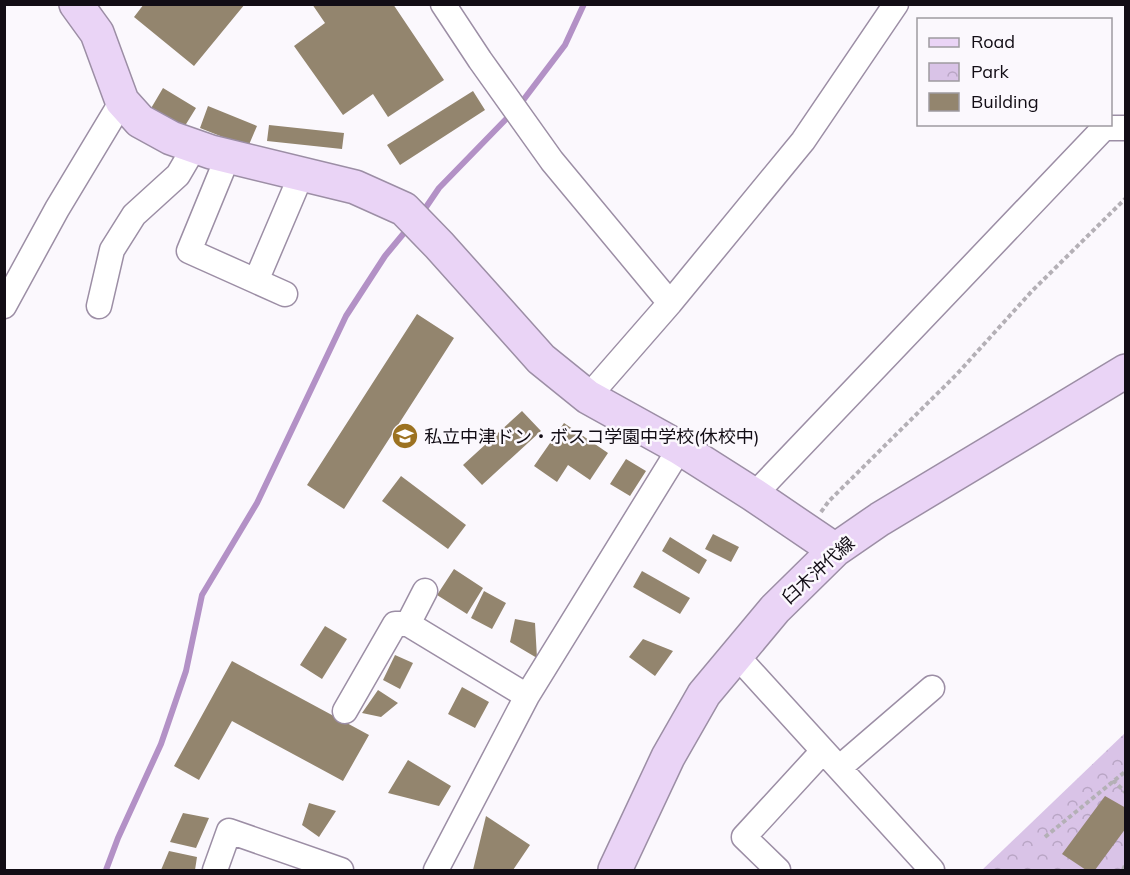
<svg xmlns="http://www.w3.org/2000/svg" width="1130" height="875" viewBox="0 0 1130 875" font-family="Mulish,'Noto Sans JP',sans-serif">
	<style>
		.park { fill: url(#park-crowns) }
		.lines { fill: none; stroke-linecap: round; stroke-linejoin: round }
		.stream { stroke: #b391c6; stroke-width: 6 }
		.building { fill: #93856e }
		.street-casing { stroke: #9c8ea5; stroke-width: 27 }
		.secondary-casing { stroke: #9c8ea5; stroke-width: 36 }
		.path { stroke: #b4b0b6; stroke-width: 4; stroke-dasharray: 4.5 3; stroke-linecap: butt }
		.street { stroke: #fff; stroke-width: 24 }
		.secondary { stroke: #ead4f6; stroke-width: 33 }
		.labels { text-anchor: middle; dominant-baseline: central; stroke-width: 5; stroke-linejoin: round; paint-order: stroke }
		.poi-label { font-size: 18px; fill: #120d15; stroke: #fbf8fd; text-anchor: start }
		.street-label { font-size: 18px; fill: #120d15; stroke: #fbf8fd }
	</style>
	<defs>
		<pattern id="park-crowns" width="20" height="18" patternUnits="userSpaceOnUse" patternTransform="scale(1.5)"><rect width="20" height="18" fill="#d9c3e7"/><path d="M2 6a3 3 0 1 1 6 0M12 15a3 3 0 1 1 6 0" fill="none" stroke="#b9a6c5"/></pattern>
	</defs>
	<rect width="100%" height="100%" fill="#fbf8fd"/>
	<path class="park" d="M1125 733V870H982Z"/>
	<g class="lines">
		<path class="stream" d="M518 107 565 45 584 4
			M422 213 439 188 511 114
			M106 870 118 838 161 744 186 671 202 595 257 503 346 316 385 256 409 227"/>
	</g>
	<path class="building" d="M144 4H245L194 66 134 17Z
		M312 4H393L444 80 388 117 373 94 343 115 294 46 325 23Z
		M163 88 196 108 183 129 150 110Z
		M473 91 485 110 400 165 387 145Z
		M208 106 257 126 248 147 200 128Z
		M269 125 344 133 342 149 267 141Z
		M417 314 454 338 344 509 307 485Z
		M522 411 541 431 482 485 463 465Z
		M564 423 608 453 590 480 568 465 557 482 534 466Z
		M626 459 646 471 630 496 610 484Z
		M401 476 466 525 448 549 382 501Z
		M713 534 739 547 731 562 705 549Z
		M670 537 707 560 699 574 662 551Z
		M454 569 483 588 467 614 437 595Z
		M642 571 690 598 680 614 633 587Z
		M484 591 506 603 492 629 471 618Z
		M515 619 535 623 537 658 510 642Z
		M325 626 347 639 322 679 300 665Z
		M643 639 673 651 655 676 629 657Z
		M395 655 413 663 400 689 383 680Z
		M232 661 369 735 343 781 232 721 199 780 174 766Z
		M462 687 489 702 475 728 448 714Z
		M378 690 398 703 381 717 362 713Z
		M408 760 451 786 439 806 388 793Z
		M1105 796 1126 808V828L1095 870H1086L1062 854Z
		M309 803 336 811 319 837 302 825Z
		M183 813 209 818 196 848 170 842Z
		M486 816 530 845 513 870H473Z
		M169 851 197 857 195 870H161Z"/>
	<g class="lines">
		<g class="street-casing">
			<path id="street" d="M443 4 480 60 552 161 670 303
				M228 156 189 251 256 281
				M285 294 256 281 302 173
				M4 306 57 209 122 101
				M99 306 112 250 134 215 178 175 195 146
				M588 397 670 303 803 141 896 4
				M754 495 1104 128H1126
				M408 624 425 591
				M736 655 932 870
				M345 711 395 624H408L527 696
				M839 768 932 688
				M215 870 229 831 341 870
				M436 870 527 696 680 448
				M778 870 744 837 823 751"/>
		</g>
		<g class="secondary-casing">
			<path id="secondary" d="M76 4 97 33 122 101 140 121 171 138 211 152 355 187 404 209 439 245 541 359 588 397 680 448 754 495 835 550
				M615 870 668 757 704 694 775 609 835 550 880 519 1126 371"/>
		</g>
		<path class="path" d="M821 512 829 501 957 374 1032 291 1126 198
			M1113 780 1126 793
			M1045 837 1126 771
			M1123 870 1126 863"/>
		<use href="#street" class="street"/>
		<use href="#secondary" class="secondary"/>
	</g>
	<defs>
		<g id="school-disc" transform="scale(1.35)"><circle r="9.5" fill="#9c7221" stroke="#fbf8fd"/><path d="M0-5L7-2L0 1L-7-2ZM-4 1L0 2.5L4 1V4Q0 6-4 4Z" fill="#fff"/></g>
	</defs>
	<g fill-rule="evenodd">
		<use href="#school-disc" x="405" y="436"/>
	</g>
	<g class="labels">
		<g class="poi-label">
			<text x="424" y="436">私立中津ドン・ボスコ学園中学校(休校中)</text>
		</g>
		<g class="street-label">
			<text transform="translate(818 570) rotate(-42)">臼木沖代線</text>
		</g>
	</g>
	<rect width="1130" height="875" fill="none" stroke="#120d15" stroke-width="12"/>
	<rect x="917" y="18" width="195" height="108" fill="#fbf8fd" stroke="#9e9aa0" stroke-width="1.5"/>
	<rect x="929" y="38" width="30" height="9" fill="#ead4f6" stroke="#9e9aa0" stroke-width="1.5"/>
	<text x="971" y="48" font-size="18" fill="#120d15">Road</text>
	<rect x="929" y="63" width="30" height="18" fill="url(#park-crowns)" stroke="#9e9aa0" stroke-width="1.5"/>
	<text x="971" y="78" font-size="18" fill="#120d15">Park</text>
	<rect x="929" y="93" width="30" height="18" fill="#93856e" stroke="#9e9aa0" stroke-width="1.5"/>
	<text x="971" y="108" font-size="18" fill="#120d15">Building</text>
</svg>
